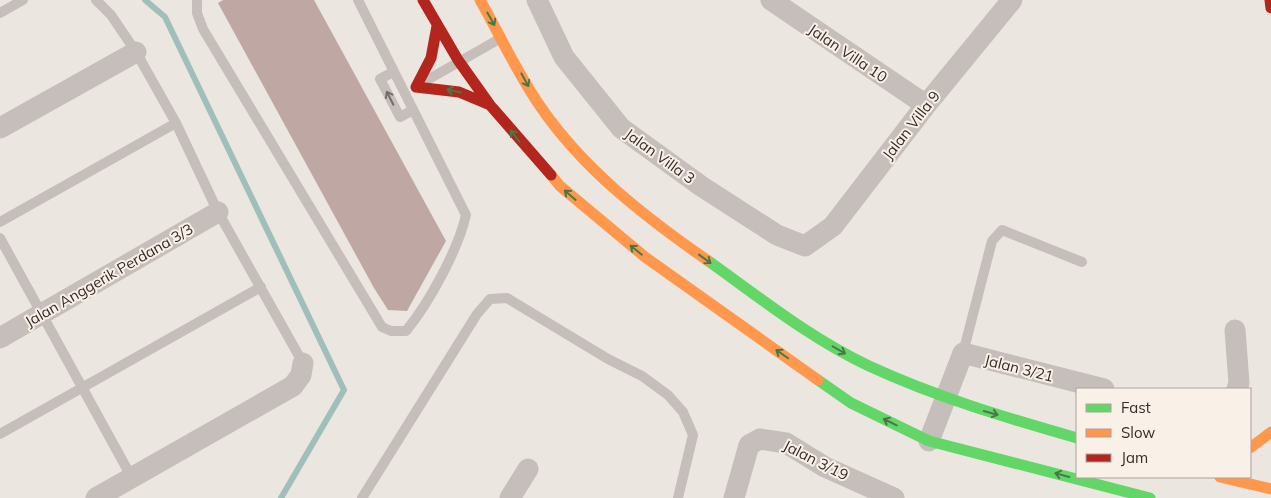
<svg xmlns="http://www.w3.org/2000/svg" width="1271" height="498" viewBox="0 0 1271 498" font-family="Mulish,sans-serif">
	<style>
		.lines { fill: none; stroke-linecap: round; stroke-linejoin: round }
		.stream { stroke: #9ebfba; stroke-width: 6 }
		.building { fill: #bfa8a3 }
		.lane { stroke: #c5beba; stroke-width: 10 }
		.street { stroke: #c5beba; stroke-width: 21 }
		.fast { stroke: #63d668; stroke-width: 11 }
		.slow { stroke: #ff974d; stroke-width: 11 }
		.jam { stroke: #b3261e; stroke-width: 11 }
		.oneway { stroke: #4a7845 }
		.oneway2 { stroke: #766d6a }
		.labels { text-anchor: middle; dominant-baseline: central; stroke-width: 4; stroke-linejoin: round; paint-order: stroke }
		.street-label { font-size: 15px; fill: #362b28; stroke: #f9f0e8 }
	</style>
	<rect width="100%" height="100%" fill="#ece6e1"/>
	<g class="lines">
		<path class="stream" d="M145 0 165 17 344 390 281 498"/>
	</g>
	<path class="building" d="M223 0H314L446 241 407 311 388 310 374 288 218 3Z"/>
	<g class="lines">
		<path class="lane" d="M96 0 111 15 136 52 176 123 218 212 303 363
			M197 0V13L203 29 382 327 391 331H406C429 303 458 250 466 215L358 0
			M0 13 23 0
			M393 72 380 79 400 117 413 110
			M429 79 501 38
			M0 222 176 123
			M0 238 132 478
			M963 353 992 241 1002 230 1082 262
			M0 434 261 287
			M362 498 477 314 490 299 507 298 608 359 642 376 668 395 683 412 693 435 678 498"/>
		<path class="street" d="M537 0 564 57 621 128 701 186 777 235 805 246 833 226 926 105 1012 0
			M771 0 926 105
			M0 128 136 52
			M1235 330 1239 383 1237 389
			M0 338 218 212
			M929 441 963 353 1104 389
			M96 498 293 386 301 375 303 363
			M510 498 528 469
			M734 498 749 445 760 439 786 443 825 467 894 498"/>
		<path class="fast" d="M707 260C759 297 811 339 869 366 936 397 1007 418 1077 438
			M818 380 851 403 929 441 1150 498"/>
		<path class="slow" d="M480 0C500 35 517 73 540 106 583 169 645 217 707 260
			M551 175 560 186 645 257 818 380
			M1250 448 1271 432
			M1220 477 1271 489"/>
		<path class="jam" d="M423 0 458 60 490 105 551 175
			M1270 0 1271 8
			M437 26 431 58 416 87 459 92 490 105"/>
	</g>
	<defs><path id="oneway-shaft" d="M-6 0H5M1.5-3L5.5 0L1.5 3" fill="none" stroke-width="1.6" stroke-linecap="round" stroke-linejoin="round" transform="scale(1.25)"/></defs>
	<g class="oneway">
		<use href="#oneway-shaft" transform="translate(491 19) rotate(61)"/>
		<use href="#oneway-shaft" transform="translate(525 80) rotate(61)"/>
		<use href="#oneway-shaft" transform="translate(454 91) rotate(-168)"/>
		<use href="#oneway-shaft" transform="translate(515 136) rotate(-129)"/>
		<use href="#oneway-shaft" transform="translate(570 195) rotate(-139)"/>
		<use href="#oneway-shaft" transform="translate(636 250) rotate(-141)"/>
		<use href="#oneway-shaft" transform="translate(705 259) rotate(36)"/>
		<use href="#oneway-shaft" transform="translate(839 350) rotate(30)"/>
		<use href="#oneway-shaft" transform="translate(782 354) rotate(-145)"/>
		<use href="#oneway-shaft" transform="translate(991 413) rotate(16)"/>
		<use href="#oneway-shaft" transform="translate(890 422) rotate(-154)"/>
		<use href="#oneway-shaft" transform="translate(1062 475) rotate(-165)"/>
	</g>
	<use class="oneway2" href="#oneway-shaft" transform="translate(390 98) rotate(-117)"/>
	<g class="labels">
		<g class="street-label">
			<text transform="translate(848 53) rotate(34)">Jalan Villa 10</text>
			<text transform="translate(911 125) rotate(-52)">Jalan Villa 9</text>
			<text transform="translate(660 156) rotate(36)">Jalan Villa 3</text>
			<text transform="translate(109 275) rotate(-30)">Jalan Anggerik Perdana 3/3</text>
			<text transform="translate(1019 368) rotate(14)">Jalan 3/21</text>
			<text transform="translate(816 460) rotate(27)">Jalan 3/19</text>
		</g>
	</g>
	<rect x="1076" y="388" width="175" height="90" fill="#f9f0e8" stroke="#aba19b"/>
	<rect x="1086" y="404" width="25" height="8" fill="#63d668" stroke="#aba19b"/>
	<text x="1121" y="413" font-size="15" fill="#362b28">Fast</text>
	<rect x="1086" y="429" width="25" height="8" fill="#ff974d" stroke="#aba19b"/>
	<text x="1121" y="438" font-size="15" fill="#362b28">Slow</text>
	<rect x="1086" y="454" width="25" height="8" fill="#b3261e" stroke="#aba19b"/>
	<text x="1121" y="463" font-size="15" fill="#362b28">Jam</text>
</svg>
